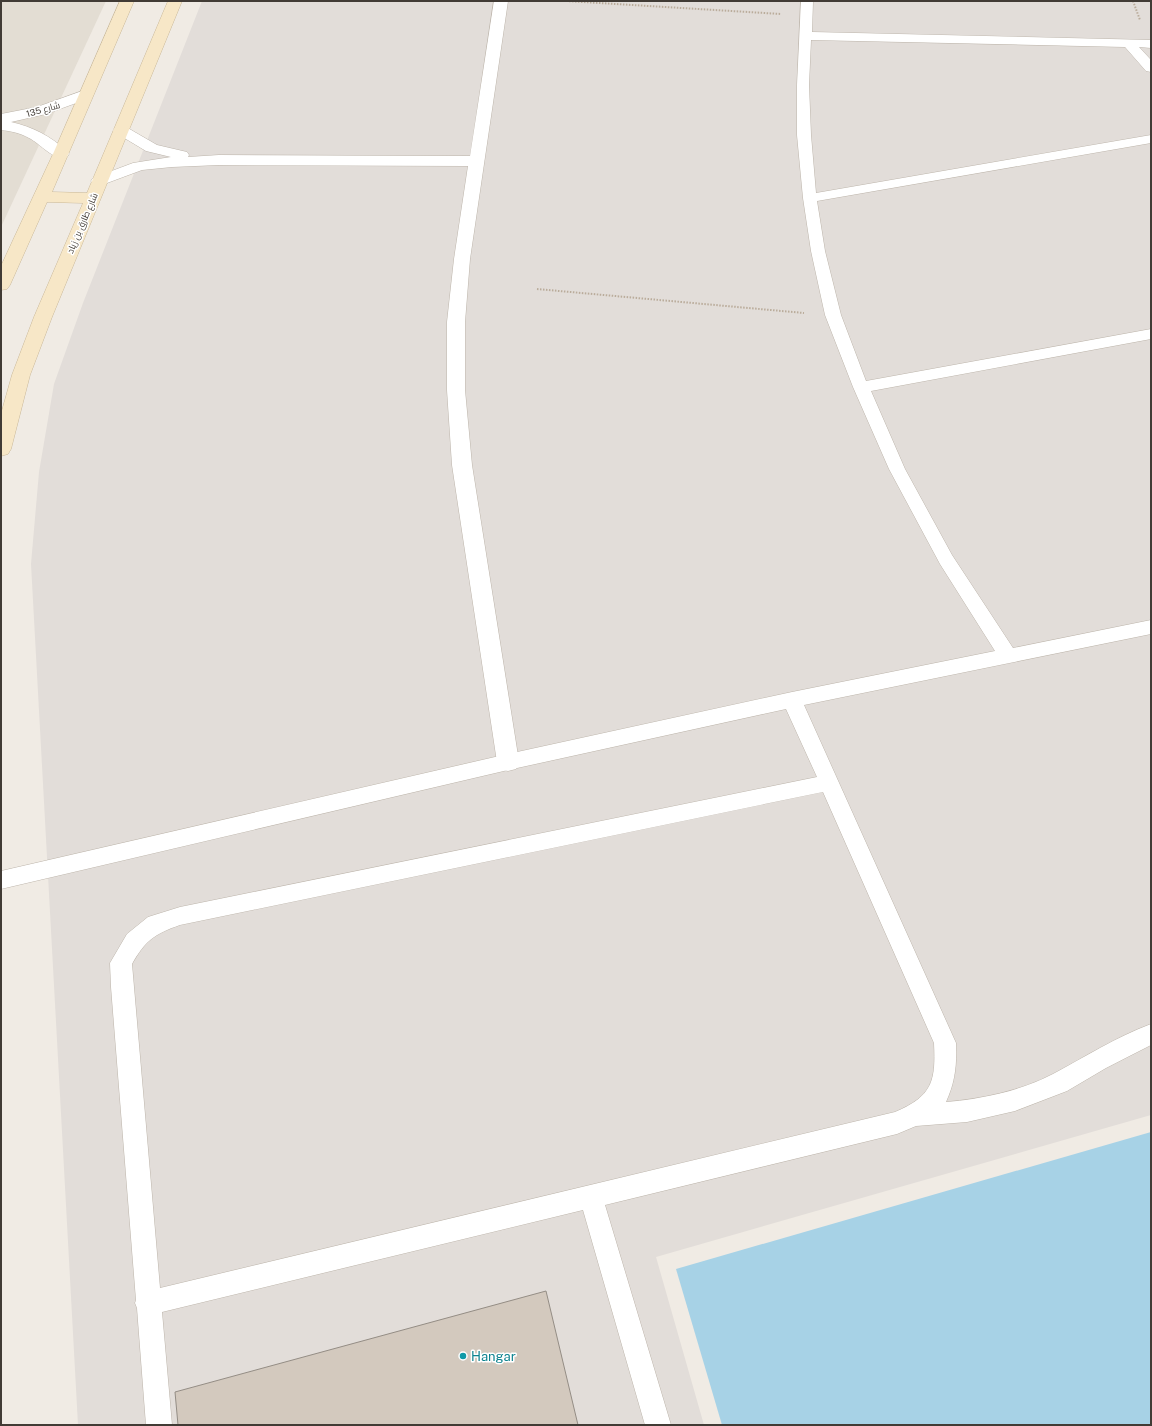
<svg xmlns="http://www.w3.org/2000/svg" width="1152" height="1426" viewBox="0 0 1152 1426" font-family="'Public Sans',Cairo,sans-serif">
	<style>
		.residential { fill: #e3ddd3 }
		.industrial { fill: #e2ddd9 }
		.water { fill: #a7d2e6 }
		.building { fill: #d3c9be; stroke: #948d85 }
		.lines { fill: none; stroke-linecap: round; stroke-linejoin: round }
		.lane-casing { stroke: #bdb5ab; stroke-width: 1 }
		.street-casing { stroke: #bdb5ab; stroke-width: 1 }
		.secondary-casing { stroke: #cab999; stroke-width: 1 }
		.path { stroke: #baac9b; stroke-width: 2; stroke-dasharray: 1.5 1.5; stroke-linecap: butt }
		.lane { fill: #fff; fill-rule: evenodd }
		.street { fill: #fff; fill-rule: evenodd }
		.secondary { fill: #f7e7c7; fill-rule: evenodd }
		.culture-dot { fill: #0f9aa8; stroke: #fff; stroke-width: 1.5 }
		.labels { text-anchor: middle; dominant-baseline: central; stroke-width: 3; stroke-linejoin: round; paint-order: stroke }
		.far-street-label { font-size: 9px; fill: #413b35; stroke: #fff }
		.near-culture-label { font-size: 13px; fill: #0d838f; stroke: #fff; text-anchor: start }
	</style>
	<rect width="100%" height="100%" fill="#f0ebe4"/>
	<path class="residential" d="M1 1H106L1 227Z"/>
	<path class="industrial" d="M202 1H1151V1115L656 1257 704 1425H78L31 564 39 472 54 384 83 303Z"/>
	<path class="water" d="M1151 1132V1425H722L676 1269Z"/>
	<path class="building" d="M546 1291 578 1425H178L175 1392Z"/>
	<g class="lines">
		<g class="lane-casing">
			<path id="lane" d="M801 1H813L812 32 1151 40V48L1139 47 1151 60V72L1146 71 1125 47 811 40 809 85 811 135 816 193 1151 135V143L817 201 825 251 841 315 866 381 1151 329V339L871 391 905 469 952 555 1013 648 1151 620V634L804 705 956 1043C957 1065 955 1082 946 1102 981 1099 1021 1091 1053 1074 1085 1057 1116 1037 1151 1024V1045L1106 1068 1067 1091 1015 1111 967 1122 916 1126 897 1134 605 1205 671 1425H645L583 1210 162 1312 172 1425H146L137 1308 135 1303 136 1300 111 987 110 963 127 934 148 917 180 907 817 777 786 709 508 770 1 889V871L508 754 792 692 995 651 940 564 889 469 853 387 825 315 811 251 803 198 797 135V85ZM823 792 934 1043C936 1082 932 1096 895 1112L160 1288 132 964C145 941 154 934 180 925Z"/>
		</g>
		<g class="street-casing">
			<path id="street" d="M494 1H508L470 259 465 322V390L472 465 519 762 516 769 508 771 500 769 497 762 452 465 447 390V322L454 259 468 166 219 165 172 167 142 170 99 186 93 184 91 181 93 178 133 163 171 157 146 151 116 133 113 130 116 127 121 125 126 127 157 145 187 152 189 155 188 157 219 155 470 156Z
				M85 90 90 92 93 95 90 98 46 114 11 122C33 127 50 136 67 151L69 154 67 157C53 161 41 144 29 138 20 133 11 131 1 130V114L37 107Z"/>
		</g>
		<g class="secondary-casing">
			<path id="secondary" d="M120 1H134L52 192 87 193 168 1H182L52 317 30 375 11 449 8 454 1 456V414L12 375 34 317 83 203 47 202 10 285 7 289 1 290V266L53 154Z"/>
		</g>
		<path class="path" d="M566 1 781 14
			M1133 1 1140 20
			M537 289 804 313"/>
		<use href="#lane" class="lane"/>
		<use href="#street" class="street"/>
		<use href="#secondary" class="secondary"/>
	</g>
	<circle class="culture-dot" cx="463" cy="1356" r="4"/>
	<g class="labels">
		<g class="far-street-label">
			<text transform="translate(43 109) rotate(-16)">شارع 135</text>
			<text transform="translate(82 223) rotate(-67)">شارع طارق بن زياد</text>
		</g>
		<g class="near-culture-label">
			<text x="471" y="1356">Hangar</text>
		</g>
	</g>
	<rect width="1152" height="1426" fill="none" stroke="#413b35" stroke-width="4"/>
</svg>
